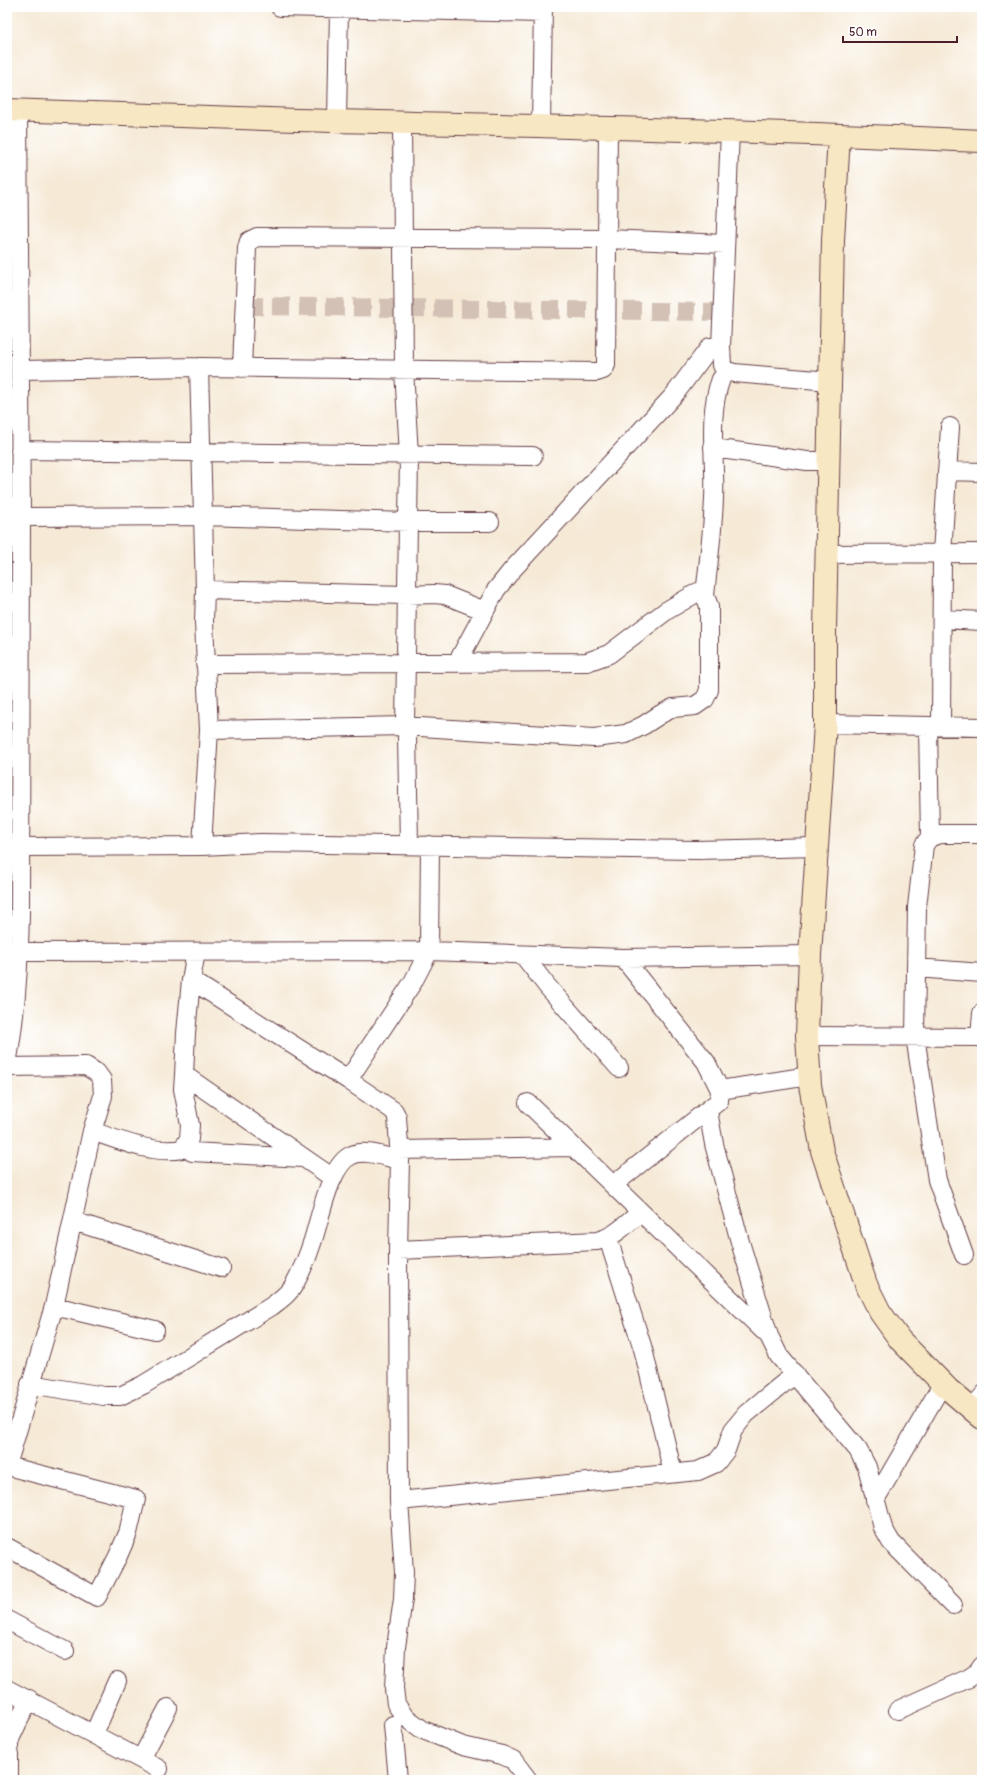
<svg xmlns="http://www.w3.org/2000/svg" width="989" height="1787" viewBox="0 0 989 1787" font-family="Pangolin,sans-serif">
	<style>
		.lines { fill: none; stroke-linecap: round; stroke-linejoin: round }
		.street-tunnel { stroke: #d4c1b5; stroke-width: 18; stroke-dasharray: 18 9; stroke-linecap: butt }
		.lane-casing { stroke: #643d45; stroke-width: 11 }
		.street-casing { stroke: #643d45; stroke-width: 20 }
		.secondary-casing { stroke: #643d45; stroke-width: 24 }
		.lane { stroke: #fff; stroke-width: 9 }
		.street { stroke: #fff; stroke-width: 18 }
		.secondary { stroke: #f8e7c3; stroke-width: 22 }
	</style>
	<rect width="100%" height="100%" fill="#fff"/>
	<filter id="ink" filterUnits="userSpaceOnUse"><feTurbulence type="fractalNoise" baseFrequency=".025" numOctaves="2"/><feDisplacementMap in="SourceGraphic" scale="8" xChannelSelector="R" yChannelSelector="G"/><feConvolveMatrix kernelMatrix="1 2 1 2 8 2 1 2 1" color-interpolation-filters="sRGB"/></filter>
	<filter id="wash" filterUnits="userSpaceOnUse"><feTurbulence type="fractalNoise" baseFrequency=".012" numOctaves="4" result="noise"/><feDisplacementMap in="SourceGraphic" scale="16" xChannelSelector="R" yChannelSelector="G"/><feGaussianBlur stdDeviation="0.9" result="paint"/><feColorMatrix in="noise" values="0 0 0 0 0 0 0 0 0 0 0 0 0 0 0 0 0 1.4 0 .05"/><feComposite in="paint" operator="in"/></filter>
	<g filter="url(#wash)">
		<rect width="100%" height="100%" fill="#f6ead7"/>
	</g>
	<g filter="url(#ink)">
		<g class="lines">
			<path class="street-tunnel" d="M245 306 723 312"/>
			<g class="lane-casing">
				<path id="lane" d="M968 1406 982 1390"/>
			</g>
			<g class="street-casing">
				<path id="street" d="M280 7 542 13
					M337 121 339 7
					M402 122 404 370 409 455 405 726 407 735 409 845
					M541 125 543 7
					M730 131 721 347 722 365 725 370 734 373 830 381
					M199 367 205 590 204 622 209 730 202 846
					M242 368 247 248 249 241 257 237 607 239 725 244
					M20 370 199 367 597 372 603 370 606 365 608 127
					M713 448 807 461H828
					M20 450 533 456
					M947 471 982 472
					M21 517 203 516 409 522H490
					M826 554 982 553
					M205 590 405 595 434 594 445 595 485 611
					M705 596C708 564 713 531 714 498 716 460 707 415 721 379
					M942 619 982 621
					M457 663 496 590 512 570 674 395 710 347H721
					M205 664 587 662 609 654 666 611 698 592 705 596 709 606V690L705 699 695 706 673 708 661 714 644 725 626 734 594 738 405 726 209 730
					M825 724 982 727
					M928 726 930 837
					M941 726 942 554 950 427
					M21 847 202 846 261 843 696 850 816 847
					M19 952 429 951 623 958 810 955
					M523 955 547 986 619 1068
					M916 968 982 973
					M191 980 348 1080 394 1111 397 1117 400 1160 398 1250 399 1501 404 1572 403 1599 396 1647 394 1689 396 1704 404 1716 423 1730 463 1746 502 1755 513 1760 528 1780
					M807 1036 982 1037
					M980 1037 982 1013
					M7 1064C16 1015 19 964 20 914L21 517 18 110
					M7 1067 86 1066 97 1073 102 1080 103 1096 92 1131 54 1306 7 1466
					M184 1075 333 1178
					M348 1080 413 982 429 951 430 845
					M720 1090 809 1076
					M528 1103 767 1334
					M708 1111 714 1144 740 1242 769 1336 779 1356 858 1450 867 1467 883 1528 891 1542 953 1605
					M92 1131C118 1140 155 1155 182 1149L189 1139 190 1125 183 1089 184 1075 186 1033 191 980 196 952
					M399 1150 572 1147
					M192 1152 303 1158
					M613 1185 719 1101 720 1090 706 1062 623 958
					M73 1221 221 1268
					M608 1238 643 1349 673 1473
					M398 1250 597 1241C615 1237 626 1224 640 1213
					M964 1255 937 1180 915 1036 917 907 924 845 930 837 941 834H982
					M54 1306 155 1330
					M30 1384 104 1396H120L143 1385 272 1306C281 1299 290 1293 295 1283 302 1270 308 1256 312 1243 320 1221 329 1164 352 1155 366 1149 385 1157 400 1160
					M875 1500 943 1383
					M399 1501 698 1471 716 1463 726 1450 733 1430 746 1414 795 1374
					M7 1547 97 1597 118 1556 128 1533 136 1499 7 1466
					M7 1620 65 1651
					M7 1689 159 1769
					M898 1710 969 1678 978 1672 982 1666
					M393 1725 398 1780
					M94 1734 117 1681
					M141 1759 168 1708
					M9 1780V1744L11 1737 29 1699"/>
			</g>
			<g class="secondary-casing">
				<path id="secondary" d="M7 110C103 113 200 117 296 120 525 126 753 130 982 141
					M839 135 833 240 825 630V724L810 955 807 1036 810 1085 822 1151 866 1284 880 1312 900 1340 948 1389 982 1418"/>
			</g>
			<use href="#lane" class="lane"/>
			<use href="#street" class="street"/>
			<use href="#secondary" class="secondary"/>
		</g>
	</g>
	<rect width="989" height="1787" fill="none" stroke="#fff" stroke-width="24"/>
	<path d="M843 36v6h114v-6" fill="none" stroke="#4a1f2b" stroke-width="2"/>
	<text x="849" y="36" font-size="12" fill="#4a1f2b" stroke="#ffffff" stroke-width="3" paint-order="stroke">50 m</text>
</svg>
